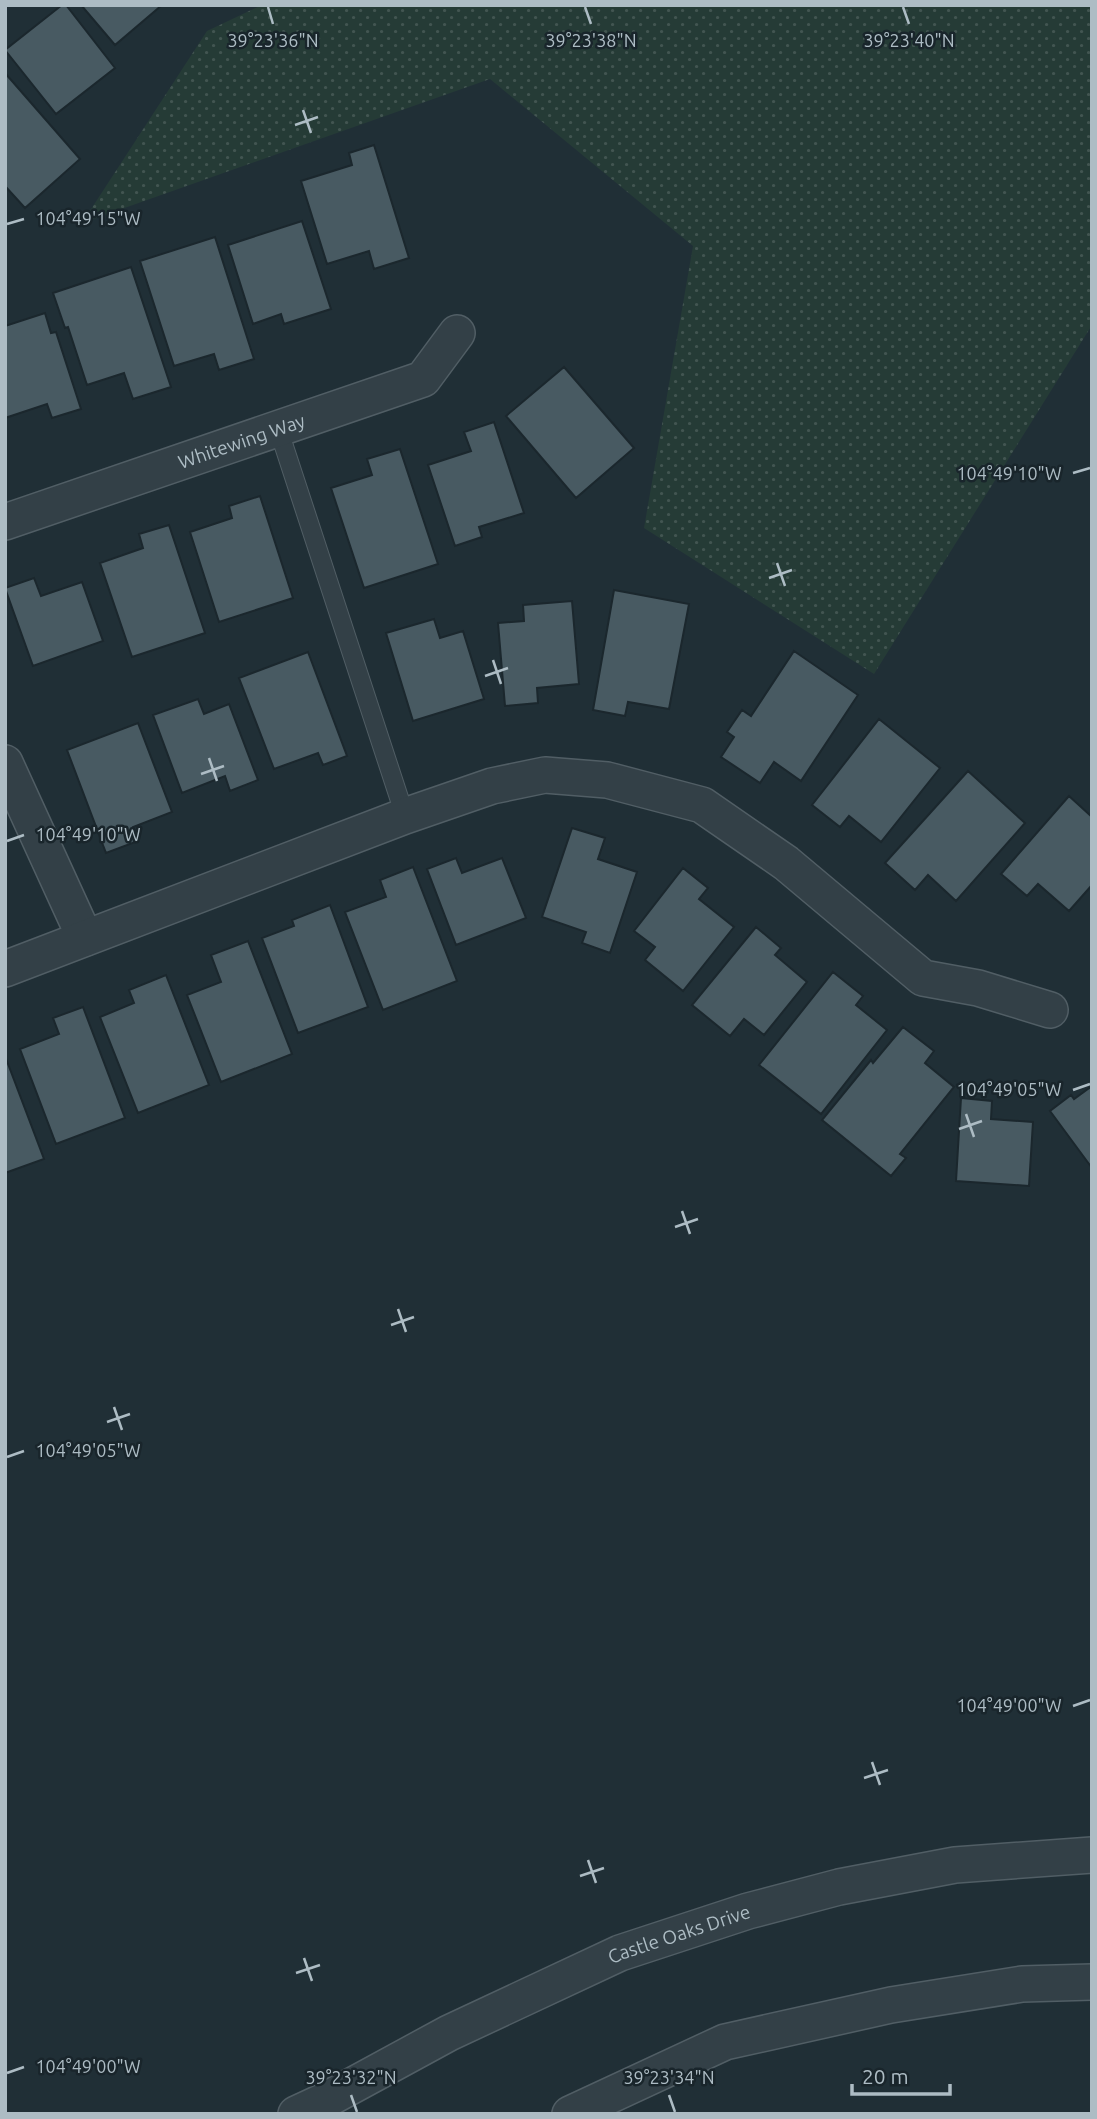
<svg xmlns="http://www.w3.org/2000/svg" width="1097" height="2119" viewBox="0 0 1097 2119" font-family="Ubuntu,sans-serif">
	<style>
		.grass { fill: url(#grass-dots) }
		.building { fill: #485a62; stroke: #1b272d; stroke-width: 2 }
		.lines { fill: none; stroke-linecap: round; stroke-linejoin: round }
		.service-casing { stroke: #515e65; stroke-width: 20 }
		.minor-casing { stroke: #515e65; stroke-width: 38 }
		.service { stroke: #334047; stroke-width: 18 }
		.minor { stroke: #334047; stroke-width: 35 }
		.ticks { fill: none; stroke: #adbcc4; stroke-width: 2.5 }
		.labels { text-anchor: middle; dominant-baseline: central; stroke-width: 5; stroke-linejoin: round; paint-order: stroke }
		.street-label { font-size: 19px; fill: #adbcc4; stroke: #19252b }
		.ticks-label { font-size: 18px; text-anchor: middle; fill: #adbcc4; stroke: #19252b; stroke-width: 5; stroke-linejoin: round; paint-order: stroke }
	</style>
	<defs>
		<pattern id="grass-dots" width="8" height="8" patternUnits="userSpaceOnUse" patternTransform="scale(1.75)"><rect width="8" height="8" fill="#253b36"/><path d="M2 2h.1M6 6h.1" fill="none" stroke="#425551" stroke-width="1.8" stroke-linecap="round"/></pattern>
	</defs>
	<rect width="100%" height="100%" fill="#202f36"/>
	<path class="grass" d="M262 5H1092V325L874 674 644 528 693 246 490 79 82 223 207 31Z"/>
	<path class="building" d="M62 5H66L115 68 56 114 5 50Z
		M81 5H162L115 45Z
		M5 73 80 159 25 208 5 186Z
		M374 145 409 258 374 269 369 251 327 264 301 181 352 165 349 153Z
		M302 221 331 309 284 324 281 314 253 324 228 245Z
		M215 237 254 359 219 370 214 354 174 366 140 261Z
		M131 267 171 387 133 399 124 373 87 385 68 327 65 328 53 293Z
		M45 313 51 333 56 332 81 409 52 418 47 404 5 418V326Z
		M564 367 634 448 576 498 506 416Z
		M494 422 524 513 479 527 482 537 455 546 428 465 471 451 464 432Z
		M400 449 438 564 364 588 331 488 372 475 367 459Z
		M260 496 293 598 219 622 190 532 232 518 229 506Z
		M169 525 205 633 132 657 100 563 143 548 139 534Z
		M34 578 41 596 82 582 103 641 33 666 5 588Z
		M614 590 689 604 669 709 628 702 625 716 593 710Z
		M572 601 579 684 537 688 538 703 505 706 498 623 524 621 523 605Z
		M434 619 440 638 463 631 484 699 413 721 386 633Z
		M794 651 858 695 801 781 774 762 760 783 721 757 734 737 727 732 742 710 751 716Z
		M308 652 347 756 323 765 318 753 274 769 239 678Z
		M198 699 204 714 229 704 258 780 230 791 225 776 182 793 153 715Z
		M879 719 940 768 881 842 849 816 840 827 812 805Z
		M138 723 172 812 133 827 138 841 106 853 67 750Z
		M968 771 1025 823 956 901 928 875 915 890 885 863Z
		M1069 796 1092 817V885L1069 911 1038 884 1027 896 1001 874Z
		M572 828 605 838 598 859 637 872 610 953 582 943 586 932 542 917Z
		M456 858 462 873 502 858 526 918 456 945 427 869Z
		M413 867 457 981 383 1010 345 912 386 897 380 880Z
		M683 868 708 888 699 899 734 927 683 991 645 960 655 947 634 931Z
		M330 905 368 1007 298 1033 262 938 294 926 292 920Z
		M756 927 781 948 775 955 807 982 764 1035 744 1019 730 1036 692 1005Z
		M248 941 292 1054 221 1082 187 995 221 982 211 955Z
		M833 972 863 996 856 1005 887 1030 821 1114 759 1065Z
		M166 975 209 1085 138 1113 100 1017 134 1003 129 990Z
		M83 1007 125 1118 56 1144 20 1049 59 1034 53 1018Z
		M903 1027 934 1051 925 1063 954 1087 900 1154 906 1158 891 1176 822 1120 871 1060 873 1063Z
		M5 1056 44 1159 5 1173Z
		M1092 1086V1168L1050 1111 1071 1095 1074 1099Z
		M961 1098 992 1101 991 1119 1033 1122 1029 1186 956 1181Z"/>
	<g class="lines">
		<g class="service-casing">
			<path id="service" d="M278 428 405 816"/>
		</g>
		<g class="minor-casing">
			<g id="minor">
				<path id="s1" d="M5 522 423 379 457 333"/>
				<path d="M5 763 85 938"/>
				<path d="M5 969 405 816 492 786 545 775 607 780 702 805 786 863 923 978 978 988 1050 1010"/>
				<path id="s2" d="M296 2114 324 2101 449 2033 620 1953 748 1911 839 1887 955 1865 1092 1855"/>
				<path d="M570 2114 725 2042 891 2005 1022 1984 1092 1982"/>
			</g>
		</g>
		<use href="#service" class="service"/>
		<use href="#minor" class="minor"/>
	</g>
	<path class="ticks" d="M268 7 273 24M585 7 591 24M903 7 909 24M303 110 311 133M295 125 318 117M7 224 24 219M1073 473 1090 468M777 563 785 586M769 578 792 570M493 660 501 684M485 676 508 668M209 758 217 781M201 774 224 766M7 841 24 835M1073 1090 1090 1084M966 1114 974 1137M959 1129 982 1121M682 1211 690 1234M675 1227 698 1219M398 1309 406 1332M391 1325 414 1317M114 1407 122 1430M107 1422 130 1414M7 1457 24 1451M1073 1706 1090 1700M872 1762 880 1785M864 1778 888 1770M588 1860 596 1883M580 1876 604 1868M304 1958 312 1981M296 1973 320 1965M7 2073 24 2067M351 2095 357 2112M669 2095 675 2112"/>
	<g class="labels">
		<g class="street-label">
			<text stroke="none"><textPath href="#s1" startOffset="250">Whitewing Way</textPath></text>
			<text stroke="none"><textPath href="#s2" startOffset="424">Castle Oaks Drive</textPath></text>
		</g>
	</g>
	<g class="ticks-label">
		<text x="591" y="47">39°23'38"N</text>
		<text x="273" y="47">39°23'36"N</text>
		<text x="909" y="47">39°23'40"N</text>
		<text x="88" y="225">104°49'15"W</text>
		<text x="1009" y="480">104°49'10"W</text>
		<text x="88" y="841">104°49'10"W</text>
		<text x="1009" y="1096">104°49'05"W</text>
		<text x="88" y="1457">104°49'05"W</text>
		<text x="1009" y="1712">104°49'00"W</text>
		<text x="88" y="2073">104°49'00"W</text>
		<text x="351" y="2084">39°23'32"N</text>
		<text x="669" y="2084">39°23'34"N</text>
	</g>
	<rect width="1097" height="2119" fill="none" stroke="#adbcc4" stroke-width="14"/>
	<path d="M852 2084v10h98v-10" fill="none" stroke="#adbcc4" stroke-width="3.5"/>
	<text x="862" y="2084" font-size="21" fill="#adbcc4" stroke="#19252b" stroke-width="5" paint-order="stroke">20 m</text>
</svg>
